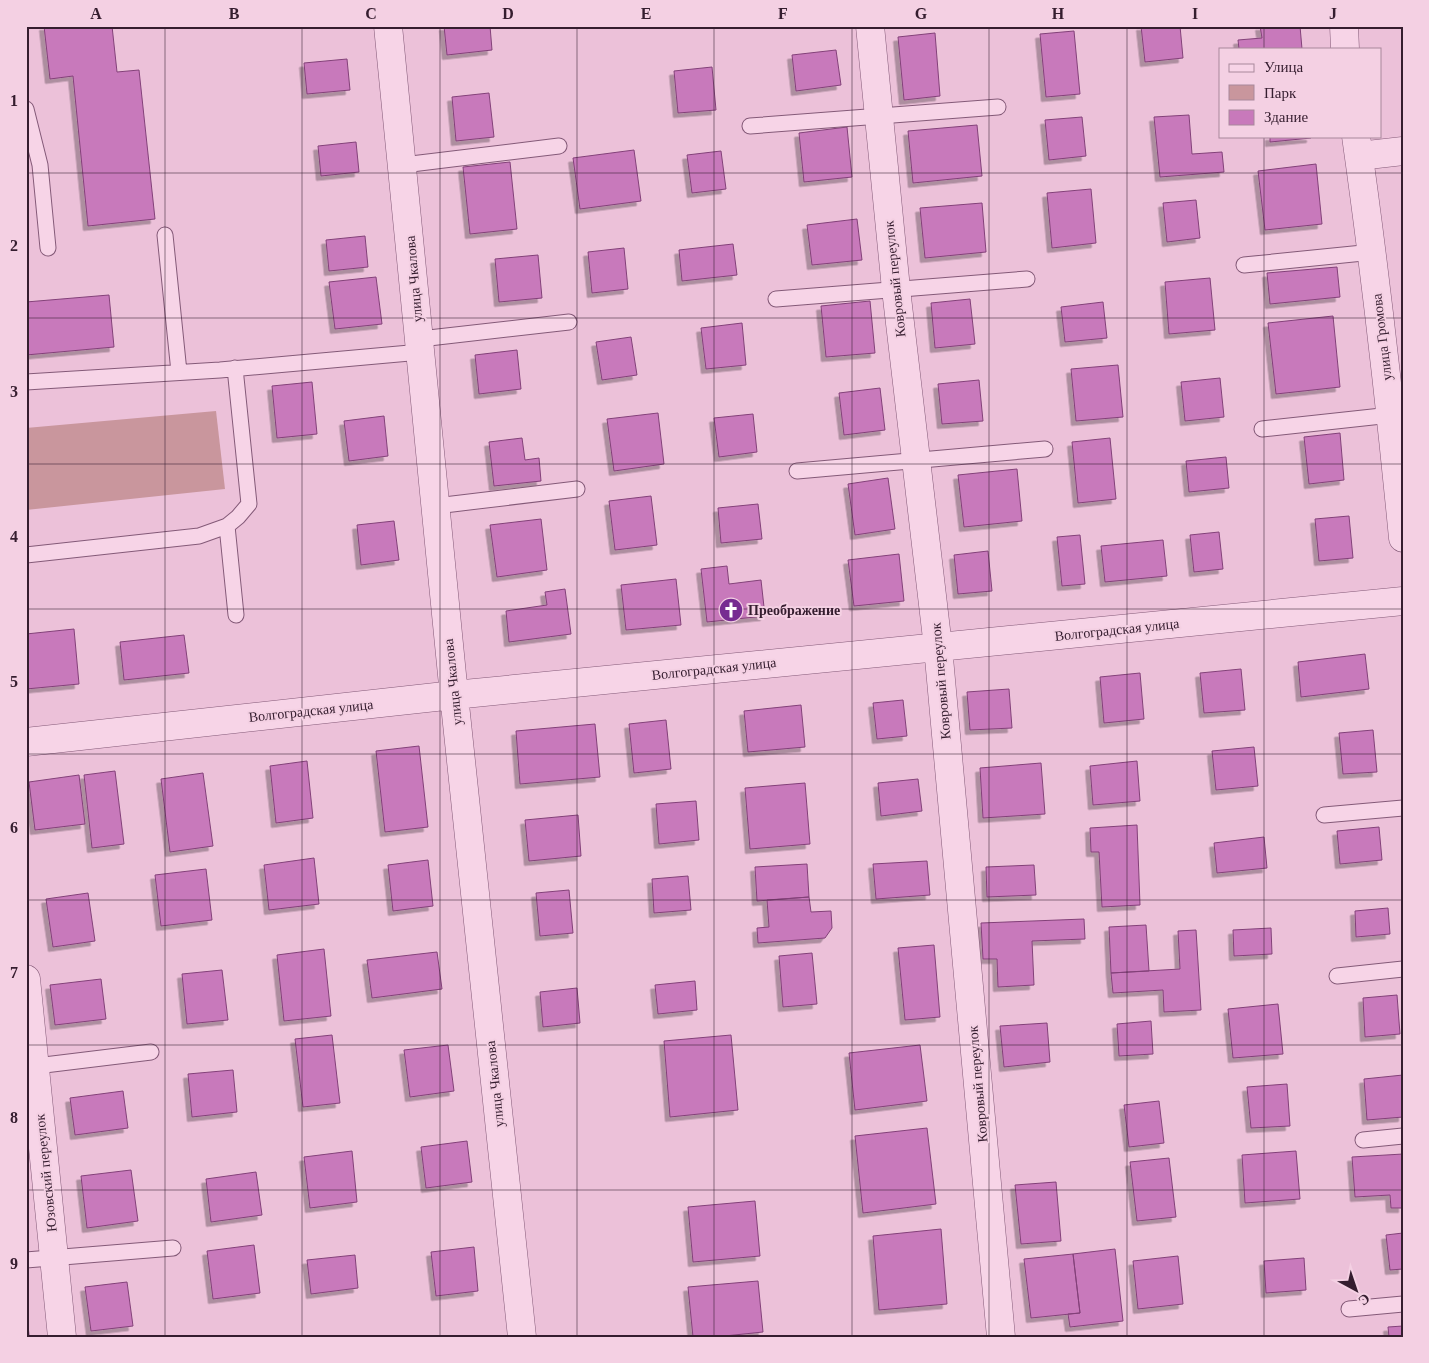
<svg xmlns="http://www.w3.org/2000/svg" width="1429" height="1363" viewBox="0 0 1429 1363" font-family="'Times New Roman',serif">
	<style>
		.green { fill: #c9969d }
		.building { fill: #c879bb; stroke: #834179; filter: url(#shadow) }
		.lines { fill: none; stroke-linecap: round; stroke-linejoin: round }
		.lane-casing { stroke: #845a78; stroke-width: 17 }
		.street-casing { stroke: #845a78; stroke-width: 29 }
		.lane { stroke: #f7d4e7; stroke-width: 15 }
		.street { stroke: #f7d4e7; stroke-width: 28 }
		.grid { fill: none; stroke: #351d2f; stroke-width: 1; stroke-opacity: 0.55 }
		.labels { text-anchor: middle; dominant-baseline: central; stroke-width: 4; stroke-linejoin: round; paint-order: stroke }
		.street-label { font-size: 14px; fill: #351d2f; stroke: #f4d0e3 }
		.poi-label { font-size: 14px; font-weight: bold; fill: #351d2f; stroke: #f4d0e3; text-anchor: start }
		.neatline { fill: none; stroke: #351d2f; stroke-width: 2 }
		.grid-label { font-size: 16px; text-anchor: middle; font-weight: bold; fill: #351d2f }
	</style>
	<defs>
		<filter id="shadow"><feDropShadow dx="-4.5" dy="4.5" stdDeviation="0" flood-color="#0004"/></filter>
	</defs>
	<rect width="100%" height="100%" fill="#ecc1d9"/>
	<path class="green" d="M216 411 225 489 26 510V428Z"/>
	<path class="building" d="M44 26H112L117 72 139 70 155 219 88 226 73 76 50 79Z
		M444 26H490L492 50 447 55Z
		M1141 26H1180L1183 58 1145 62Z
		M1260 26H1300L1302 49H1239L1238 40 1262 38Z
		M1074 31 1080 94 1046 97 1040 34Z
		M935 33 940 96 904 100 898 37Z
		M836 50 841 85 796 91 792 55Z
		M347 59 350 90 307 94 304 63Z
		M712 67 716 110 678 113 674 71Z
		M489 93 494 137 456 141 452 97Z
		M1189 115 1192 154 1222 152 1224 172 1160 177 1154 117Z
		M1082 117 1086 156 1049 160 1045 120Z
		M977 125 982 176 913 183 908 131Z
		M847 127 852 177 804 182 799 133Z
		M1270 136H1311V138L1270 142Z
		M356 142 359 172 321 176 318 146Z
		M634 150 641 201 580 209 573 158Z
		M721 151 726 189 692 193 687 155Z
		M510 162 517 229 470 234 463 167Z
		M1316 164 1322 224 1265 230 1258 171Z
		M1091 189 1096 243 1052 248 1047 193Z
		M1196 200 1200 238 1167 242 1163 203Z
		M982 203 986 252 925 258 920 208Z
		M857 219 862 260 812 265 807 225Z
		M365 236 368 267 329 271 326 240Z
		M733 244 737 275 682 281 679 250Z
		M624 248 628 289 592 293 588 252Z
		M538 255 542 298 499 302 495 259Z
		M1337 267 1340 297 1270 304 1267 273Z
		M376 277 382 324 335 329 329 282Z
		M1210 278 1215 330 1169 334 1165 282Z
		M109 295 114 347 26 355V302Z
		M970 299 975 344 935 348 931 303Z
		M870 301 875 353 826 357 821 306Z
		M1103 302 1107 338 1065 342 1061 307Z
		M1333 316 1340 387 1276 394 1268 323Z
		M742 323 746 365 706 369 701 328Z
		M631 337 637 375 602 380 596 342Z
		M517 350 521 389 479 394 475 355Z
		M1118 365 1123 417 1076 421 1071 369Z
		M1220 378 1224 417 1185 421 1181 382Z
		M979 380 983 421 942 424 938 384Z
		M312 382 317 434 277 438 272 386Z
		M880 388 885 430 844 435 839 393Z
		M658 413 664 464 614 471 607 419Z
		M753 414 757 452 719 457 714 418Z
		M384 416 388 456 349 461 344 421Z
		M1340 433 1344 480 1309 484 1304 437Z
		M522 438 525 460 539 458 541 481 494 486 489 442Z
		M1110 438 1116 499 1078 503 1072 442Z
		M1226 457 1229 488 1189 492 1186 461Z
		M1017 469 1022 521 964 527 958 475Z
		M888 478 895 529 855 535 848 484Z
		M651 496 657 545 615 550 609 501Z
		M758 504 762 539 721 543 718 508Z
		M1349 516 1353 558 1319 561 1315 519Z
		M541 519 547 570 497 577 490 525Z
		M394 521 399 560 361 565 357 525Z
		M1219 532 1223 569 1194 572 1190 535Z
		M1080 535 1085 584 1062 586 1057 537Z
		M1163 540 1167 576 1105 582 1101 546Z
		M988 551 992 591 958 594 954 555Z
		M899 554 904 601 854 606 848 560Z
		M727 566 729 584 761 580 765 616 707 622 701 569Z
		M676 579 681 625 626 630 621 585Z
		M565 589 571 634 509 642 506 611 547 605 545 592Z
		M74 629 79 684 26 689V634Z
		M184 635 189 673 124 680 120 642Z
		M1365 654 1369 689 1301 697 1298 662Z
		M1241 669 1245 710 1204 713 1200 673Z
		M1140 673 1144 719 1104 723 1100 677Z
		M1009 689 1012 728 970 730 967 692Z
		M903 700 907 736 877 739 873 703Z
		M801 705 805 747 748 752 744 711Z
		M666 720 671 769 634 773 629 724Z
		M595 724 600 777 520 784 516 731Z
		M1373 730 1377 772 1343 774 1339 733Z
		M419 746 428 827 385 832 376 751Z
		M1254 747 1258 786 1216 790 1212 751Z
		M307 761 313 818 276 823 270 766Z
		M1137 761 1140 801 1093 805 1090 766Z
		M1041 763 1045 814 983 818 980 768Z
		M115 771 124 844 92 848 84 775Z
		M203 773 213 846 170 852 161 779Z
		M79 775 85 824 35 830 29 782Z
		M918 779 922 811 881 816 878 783Z
		M805 783 810 844 750 849 745 788Z
		M696 801 699 840 659 844 656 804Z
		M578 815 581 856 529 861 525 820Z
		M1137 825 1140 905 1102 907 1099 852H1091L1090 828Z
		M1379 827 1382 860 1340 864 1337 831Z
		M1264 837 1267 868 1217 873 1214 843Z
		M314 858 319 904 269 910 264 865Z
		M428 860 433 906 393 911 388 865Z
		M927 861 930 895 876 899 873 864Z
		M807 864 809 897 757 901 755 867Z
		M1034 865 1036 895 987 897 986 867Z
		M206 869 212 920 161 926 155 875Z
		M688 876 691 910 654 913 652 879Z
		M569 890 573 933 540 936 536 893Z
		M88 893 95 941 53 947 46 899Z
		M809 897 811 912 831 911 832 928 825 938 758 943 757 928 769 927 767 900Z
		M1388 908 1390 934 1356 937 1355 911Z
		M1084 919 1085 939 1032 941 1034 985 998 987 997 959H983L981 923Z
		M1146 925 1149 971 1111 973 1109 927Z
		M1271 928 1272 954 1234 956 1233 930Z
		M1196 930 1201 1010 1164 1012 1163 990 1113 993 1111 973 1180 969 1178 931Z
		M934 945 940 1017 905 1020 898 948Z
		M324 949 331 1016 284 1021 277 955Z
		M437 952 442 989 372 998 367 960Z
		M812 953 817 1004 783 1007 779 956Z
		M222 970 228 1020 187 1024 182 974Z
		M101 979 106 1019 55 1025 50 985Z
		M695 981 697 1010 658 1014 655 985Z
		M577 988 580 1023 543 1027 540 992Z
		M1397 995 1400 1034 1365 1037 1363 998Z
		M1278 1004 1283 1054 1233 1058 1228 1009Z
		M1151 1021 1153 1054 1119 1056 1117 1024Z
		M1047 1023 1050 1062 1004 1067 1000 1026Z
		M332 1035 340 1103 303 1107 295 1039Z
		M731 1035 738 1110 670 1117 664 1041Z
		M448 1045 454 1091 410 1097 404 1050Z
		M920 1045 927 1101 855 1110 849 1053Z
		M233 1070 237 1112 192 1117 188 1074Z
		M1403 1075V1117L1367 1120 1364 1079Z
		M1287 1084 1290 1126 1251 1128 1247 1087Z
		M123 1091 128 1128 75 1135 70 1098Z
		M1159 1101 1164 1143 1129 1147 1124 1105Z
		M927 1128 936 1204 863 1213 855 1136Z
		M467 1141 472 1182 426 1188 421 1147Z
		M352 1151 357 1202 310 1208 304 1157Z
		M1296 1151 1300 1199 1245 1203 1242 1155Z
		M1403 1154V1208H1391L1390 1195 1355 1197 1352 1157Z
		M1169 1158 1176 1217 1137 1221 1130 1162Z
		M131 1170 138 1221 87 1228 81 1176Z
		M256 1172 262 1215 211 1222 206 1179Z
		M1056 1182 1061 1241 1021 1244 1015 1185Z
		M755 1201 760 1256 693 1262 688 1207Z
		M941 1229 947 1304 879 1310 873 1236Z
		M1403 1233V1269L1390 1270 1386 1235Z
		M254 1245 260 1293 213 1299 207 1251Z
		M474 1247 478 1291 436 1296 431 1252Z
		M1115 1249 1123 1321 1070 1327 1068 1314 1080 1313 1073 1254Z
		M1073 1254 1080 1313 1031 1318 1024 1259Z
		M355 1255 358 1288 311 1294 307 1260Z
		M1178 1256 1183 1304 1138 1309 1133 1261Z
		M1304 1258 1306 1290 1266 1293 1264 1261Z
		M758 1281 763 1332 715 1337H693L688 1287Z
		M127 1282 133 1326 91 1331 85 1287Z
		M26 1305 29 1335H26Z
		M1403 1326V1337H1389L1388 1327Z"/>
	<g class="lines">
		<g class="lane-casing">
			<path id="lane" d="M26 109 40 165 48 248
				M750 126 998 107
				M403 165 559 146
				M165 235 179 372
				M1244 265 1373 252
				M776 299 1027 279
				M420 339 569 322
				M26 382 220 370 421 352
				M1262 429 1391 415
				M797 471 1045 449
				M436 506 577 489
				M227 526 236 615
				M26 555 199 536 227 526 238 517 249 504 235 368
				M1324 815 1403 808
				M1337 976 1403 969
				M28 1067 151 1052
				M1363 1140 1403 1136
				M26 1260 173 1248
				M1349 1309 1403 1304"/>
		</g>
		<g class="street-casing">
			<path id="street" d="M388 26 454 695 522 1337
				M870 26 896 289 938 647 1001 1337
				M1344 26 1345 49
				M1356 136C1375 270 1390 403 1403 538
				M1359 156 1403 151
				M26 742 454 695 1403 601
				M26 979 62 1337"/>
		</g>
		<use href="#lane" class="lane"/>
		<use href="#street" class="street"/>
	</g>
	<path class="grid" d="M165 26V1337M302 26V1337M440 26V1337M577 26V1337M714 26V1337M852 26V1337M989 26V1337M1127 26V1337M1264 26V49M1264 136V1337M26 173H1403M26 318H1403M26 464H1403M26 609H1403M26 754H1403M26 900H1403M26 1045H1403M26 1190H1403"/>
	<defs>
		<g id="church-disc" transform="scale(1.25)"><circle r="9.5" fill="#772c91" stroke="#f4d0e3"/><path d="M-1.2-6h2.4v3.5h3.3v2.4h-3.3V6h-2.4V-.1h-3.3v-2.4h3.3Z" fill="#fff"/></g>
	</defs>
	<g fill-rule="evenodd">
		<use href="#church-disc" x="731" y="610"/>
	</g>
	<g class="labels">
		<g class="street-label">
			<text transform="translate(414 279) rotate(-95)">улица Чкалова</text>
			<text transform="translate(895 279) rotate(-96)">Ковровый переулок</text>
			<text transform="translate(1382 337) rotate(-97)">улица Громова</text>
			<text transform="translate(1117 630) rotate(-6)">Волгоградская улица</text>
			<text transform="translate(714 669) rotate(-6)">Волгоградская улица</text>
			<text transform="translate(941 681) rotate(-95)">Ковровый переулок</text>
			<text transform="translate(453 682) rotate(-96)">улица Чкалова</text>
			<text transform="translate(311 711) rotate(-6)">Волгоградская улица</text>
			<text transform="translate(495 1084) rotate(-96)">улица Чкалова</text>
			<text transform="translate(978 1084) rotate(-95)">Ковровый переулок</text>
			<text transform="translate(46 1173) rotate(-96)">Юзовский переулок</text>
		</g>
		<g class="poi-label">
			<text x="748" y="610">Преображение</text>
		</g>
	</g>
	<rect width="1429" height="1363" fill="none" stroke="#f4d0e3" stroke-width="55"/>
	<rect x="1219" y="48" width="162" height="90" fill="#f4d0e3" stroke="#a8889b"/>
	<rect x="1229" y="64" width="25" height="8" fill="#f7d4e7" stroke="#a8889b"/>
	<text x="1264" y="72" font-size="15" fill="#351d2f">Улица</text>
	<rect x="1229" y="85" width="25" height="15" fill="#c9969d" stroke="#a8889b"/>
	<text x="1264" y="98" font-size="15" fill="#351d2f">Парк</text>
	<rect x="1229" y="110" width="25" height="15" fill="#c879bb" stroke="#a8889b"/>
	<text x="1264" y="122" font-size="15" fill="#351d2f">Здание</text>
	<g transform="translate(1356 1290) rotate(140)" stroke="#f4d0e3" stroke-width="4" paint-order="stroke">
	<path d="M0-4L9 19L0 12L-9 19Z" fill="#351d2f"/>
	<text y="-8" font-size="14" font-weight="bold" text-anchor="middle" fill="#351d2f">С</text>
	</g>
	<rect x="28" y="28" width="1374" height="1308" class="neatline"/>
	<g class="grid-label">
		<text x="96" y="19">A</text>
		<text x="234" y="19">B</text>
		<text x="371" y="19">C</text>
		<text x="508" y="19">D</text>
		<text x="646" y="19">E</text>
		<text x="783" y="19">F</text>
		<text x="921" y="19">G</text>
		<text x="1058" y="19">H</text>
		<text x="1195" y="19">I</text>
		<text x="1333" y="19">J</text>
		<text x="14" y="106">1</text>
		<text x="14" y="251">2</text>
		<text x="14" y="397">3</text>
		<text x="14" y="542">4</text>
		<text x="14" y="687">5</text>
		<text x="14" y="833">6</text>
		<text x="14" y="978">7</text>
		<text x="14" y="1123">8</text>
		<text x="14" y="1269">9</text>
	</g>
</svg>
